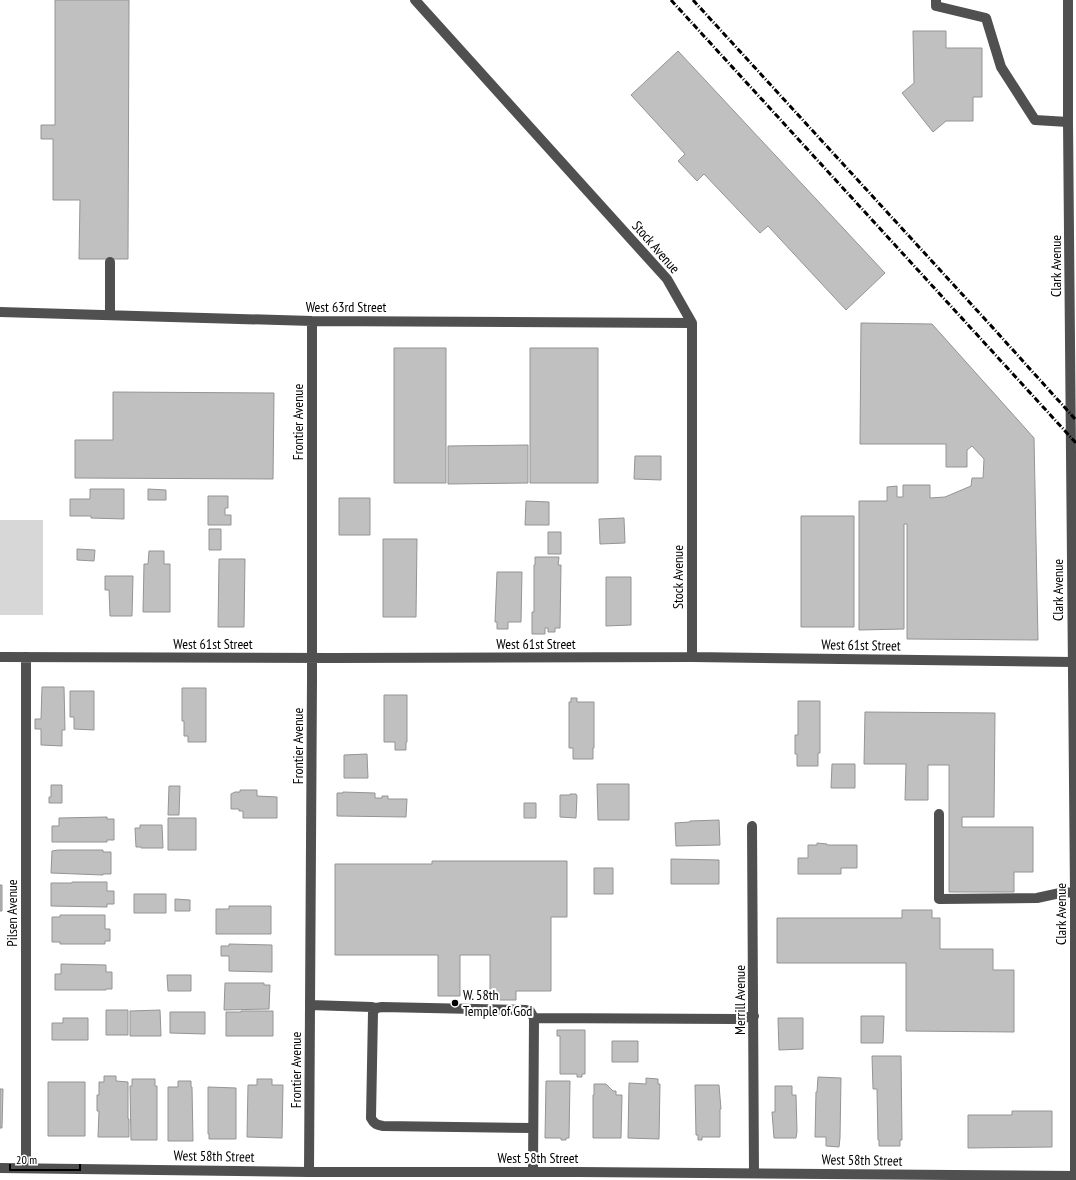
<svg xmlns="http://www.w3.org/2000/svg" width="1076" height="1180" viewBox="0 0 1076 1180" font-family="'PT Sans Narrow',sans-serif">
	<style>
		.green { fill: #d7d7d7 }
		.building { fill: #c0c0c0; stroke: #949494 }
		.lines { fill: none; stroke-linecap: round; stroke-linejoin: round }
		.minor { stroke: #505050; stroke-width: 10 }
		.rail { stroke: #000; stroke-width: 3; stroke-dasharray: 6 2 1 2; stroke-linecap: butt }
		.poi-dot { fill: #000; stroke: #fff; stroke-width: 1.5 }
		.labels { text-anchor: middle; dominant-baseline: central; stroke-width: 4; stroke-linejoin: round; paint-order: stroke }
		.street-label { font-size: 14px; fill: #000; stroke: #fff }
		.poi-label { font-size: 14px; fill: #000; stroke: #fff; text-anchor: start }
	</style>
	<rect width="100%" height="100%" fill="#fff"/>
	<path class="green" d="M0 520H43V615H0Z"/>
	<path class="building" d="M55 0H129L128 259H79L80 200H53V139H41V125H55Z
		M913 31H946V48H982V97H973V121H946L933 132 902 93 914 83Z
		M678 51 885 273 846 310 768 226 760 233 704 174 697 181 678 161 685 154 631 95Z
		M861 323 932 324 1034 438 1038 640 907 639V524H904V629L859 630V501H887V487L897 486V497H903V485H930V498L945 497 971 486 972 478H983L984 459 972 446 967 450V467H946V444H860Z
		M394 348H446V483H394Z
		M530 348H598V483H530Z
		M113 392 274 393 273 479 75 478V440H113Z
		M528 445V483L448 484V446Z
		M635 456H661V480L634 479Z
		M90 489H124V519L91 518V516H70V499H90Z
		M148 489 166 490V500H148Z
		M208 496H228V508H225V515H231V525H208Z
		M339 498H370V535H339Z
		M526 501 549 502V525H525Z
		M801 516H854V627H801Z
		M624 518 625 543 600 544 599 519Z
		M209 529H221V550H209Z
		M548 532H561V554H548Z
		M383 539H417L416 617H383Z
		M77 549 95 550 94 561 77 560Z
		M149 551H164V564H170V612H143L144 564H148Z
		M535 557H559L558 565H561L560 628H555V632H548V628H545V634H532V612H534V565H535Z
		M219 559H245L244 627H218Z
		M497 572H522L521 622H508V629H497V622H495Z
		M105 576H133L132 616H110L109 590H105Z
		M606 577H631V625L606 626Z
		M42 687H64L65 730H62V746L41 745V729H35V719H41Z
		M182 688H206V742H188V736H184V721H182Z
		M70 691H94V730L74 729V717H70Z
		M384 695H407V742H406V750H395V742H384Z
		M571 698H577V702H594V748H593V759H573V748H569V702H571Z
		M798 701H820V753H818V766H797V754H795V735H798Z
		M865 712 995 713 994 817H962V827H1033V872H1014V892H949V765H928V800H905L906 764H864Z
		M367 754 368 778H344V755Z
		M832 764H855V788H831Z
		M597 784H629V820H598Z
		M51 785H62V803H49V797H51Z
		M169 786H180L179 815H168Z
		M240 790H257V796L277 797V818H243V811H239V809H231V794L235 792H240Z
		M343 792 375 793V798H382V796H388V799H407L406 817 337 816V793H343Z
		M570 794H576L577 796 576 818 560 817V795H570Z
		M524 803H536V818H524Z
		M107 817V819H114V840H107V842H52V826H59V818Z
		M168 818H196V850H168Z
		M719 820 720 845 676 846 675 823 690 822V821Z
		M140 825H162L163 848H141V847H136L135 828H140Z
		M817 843 827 844V845H857V868H841V874H798V858H808V845H817Z
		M58 850H103V852H111V874H103V875L51 873 52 851Z
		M671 859 719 860V884H671Z
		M432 861H567V917H551V991H516V1000H499V992H490V955H460V996H438V955H335V864H432Z
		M594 868H613V894H594Z
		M72 882H107V891H114V904H107V907L51 906V883H72Z
		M0 885H2V911H0Z
		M134 894H166V913H134Z
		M175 899 190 900V911H175Z
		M229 906H271V934H216V909H229Z
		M902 910H932V918H940V949H993V970H1014V1032L906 1031V963H777V918H902Z
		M60 915H105V929H110V941H105V944H60V942H52V917H60Z
		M229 944 272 945V972L229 971V956H221V946H229Z
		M61 964 106 965V972H112V989H106V990H55V974H61Z
		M167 975H191V991H168Z
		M225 983H264V985H270L269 1009 224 1010Z
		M106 1010H128V1035H106Z
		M160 1010 161 1036H130V1011Z
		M241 1011H273V1036H226V1012H241Z
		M170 1012H205V1034L170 1033Z
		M861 1016H884L883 1043H861Z
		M63 1018H88V1040H52V1023H63Z
		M778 1018H803V1049L779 1050Z
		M557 1030H585V1074H582V1077H577V1074H560V1036H557Z
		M612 1041H638V1062H612Z
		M872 1056H901L902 1140H900V1146H879V1140H878L877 1089H873Z
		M104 1076H116V1081L128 1082V1119H129V1137H98L99 1111H97V1095H99V1082H104Z
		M818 1077 841 1078 840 1138 839 1147 826 1146V1137H815L816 1092H817Z
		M646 1078 658 1079V1084H660L659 1139 628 1138 629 1083 646 1084Z
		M132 1079H155V1086H157V1140H131L130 1086H132Z
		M257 1079H272V1085H283L282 1138 247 1137 248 1085H257Z
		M178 1081H191V1087H192L193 1141H168V1087H178Z
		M546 1081H570L569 1138H566V1140H561V1138H545Z
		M48 1082H85V1136H48Z
		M594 1084H606L613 1091H616V1095H622L621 1138H593V1095H594Z
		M695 1085H719L721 1109H720V1137H702V1140H698V1135H696Z
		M775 1086H792V1095H796L797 1131 796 1138H774L772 1112H775Z
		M208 1087 236 1088V1139H209V1134H208Z
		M0 1089H3L2 1128H0Z
		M1012 1111H1052V1147L968 1148V1115H1012Z"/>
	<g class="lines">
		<path class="minor" d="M415 0 667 279 692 323V657
			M936 0V6L986 18 1001 67 1035 120 1068 122
			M1068 0V122L1075 892V1180
			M110 262V315
			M0 312 312 321 692 323
			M0 657 332 658 692 657 1073 662
			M939 814V899L1037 898 1060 893 1076 892
			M752 826 754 1173
			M310 1005 372 1007 376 1008
			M534 1018 736 1019 754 1016
			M0 1168 309 1172H579L1075 1176
			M26 1168V657
			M309 1172 312 681V321
			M533 1172 534 1018 530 1011 526 1010 382 1007 376 1008 373 1012 371 1118C374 1124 377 1125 383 1126L533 1128"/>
		<path class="rail" d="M671 0 1076 443
			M693 0 994 329 1076 420"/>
	</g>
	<circle class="poi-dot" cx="455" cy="1003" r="4"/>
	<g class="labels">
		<g class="street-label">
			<text transform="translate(656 247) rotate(49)">Stock Avenue</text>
			<text transform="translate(1056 266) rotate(-90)">Clark Avenue</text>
			<text x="346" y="307">West 63rd Street</text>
			<text transform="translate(298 422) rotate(-90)">Frontier Avenue</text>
			<text transform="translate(678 577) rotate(-90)">Stock Avenue</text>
			<text transform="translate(1058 590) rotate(-90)">Clark Avenue</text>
			<text x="213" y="644">West 61st Street</text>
			<text x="536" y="644">West 61st Street</text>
			<text transform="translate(861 645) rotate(1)">West 61st Street</text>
			<text transform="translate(298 746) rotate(-90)">Frontier Avenue</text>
			<text transform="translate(12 913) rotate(-90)">Pilsen Avenue</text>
			<text transform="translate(1061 914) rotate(-90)">Clark Avenue</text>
			<text transform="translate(740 1000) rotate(-90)">Merrill Avenue</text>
			<text transform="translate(296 1070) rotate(-90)">Frontier Avenue</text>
			<text transform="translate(214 1156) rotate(1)">West 58th Street</text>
			<text x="538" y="1158">West 58th Street</text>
			<text transform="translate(862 1160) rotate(1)">West 58th Street</text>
		</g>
		<g class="poi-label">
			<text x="463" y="995">W. 58th<tspan x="463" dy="16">Temple of God</tspan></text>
		</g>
	</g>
	<path d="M10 1164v6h70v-6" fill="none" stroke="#000000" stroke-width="2"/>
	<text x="16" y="1164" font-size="12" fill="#000000" stroke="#ffffff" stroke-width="3" paint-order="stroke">20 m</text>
</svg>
